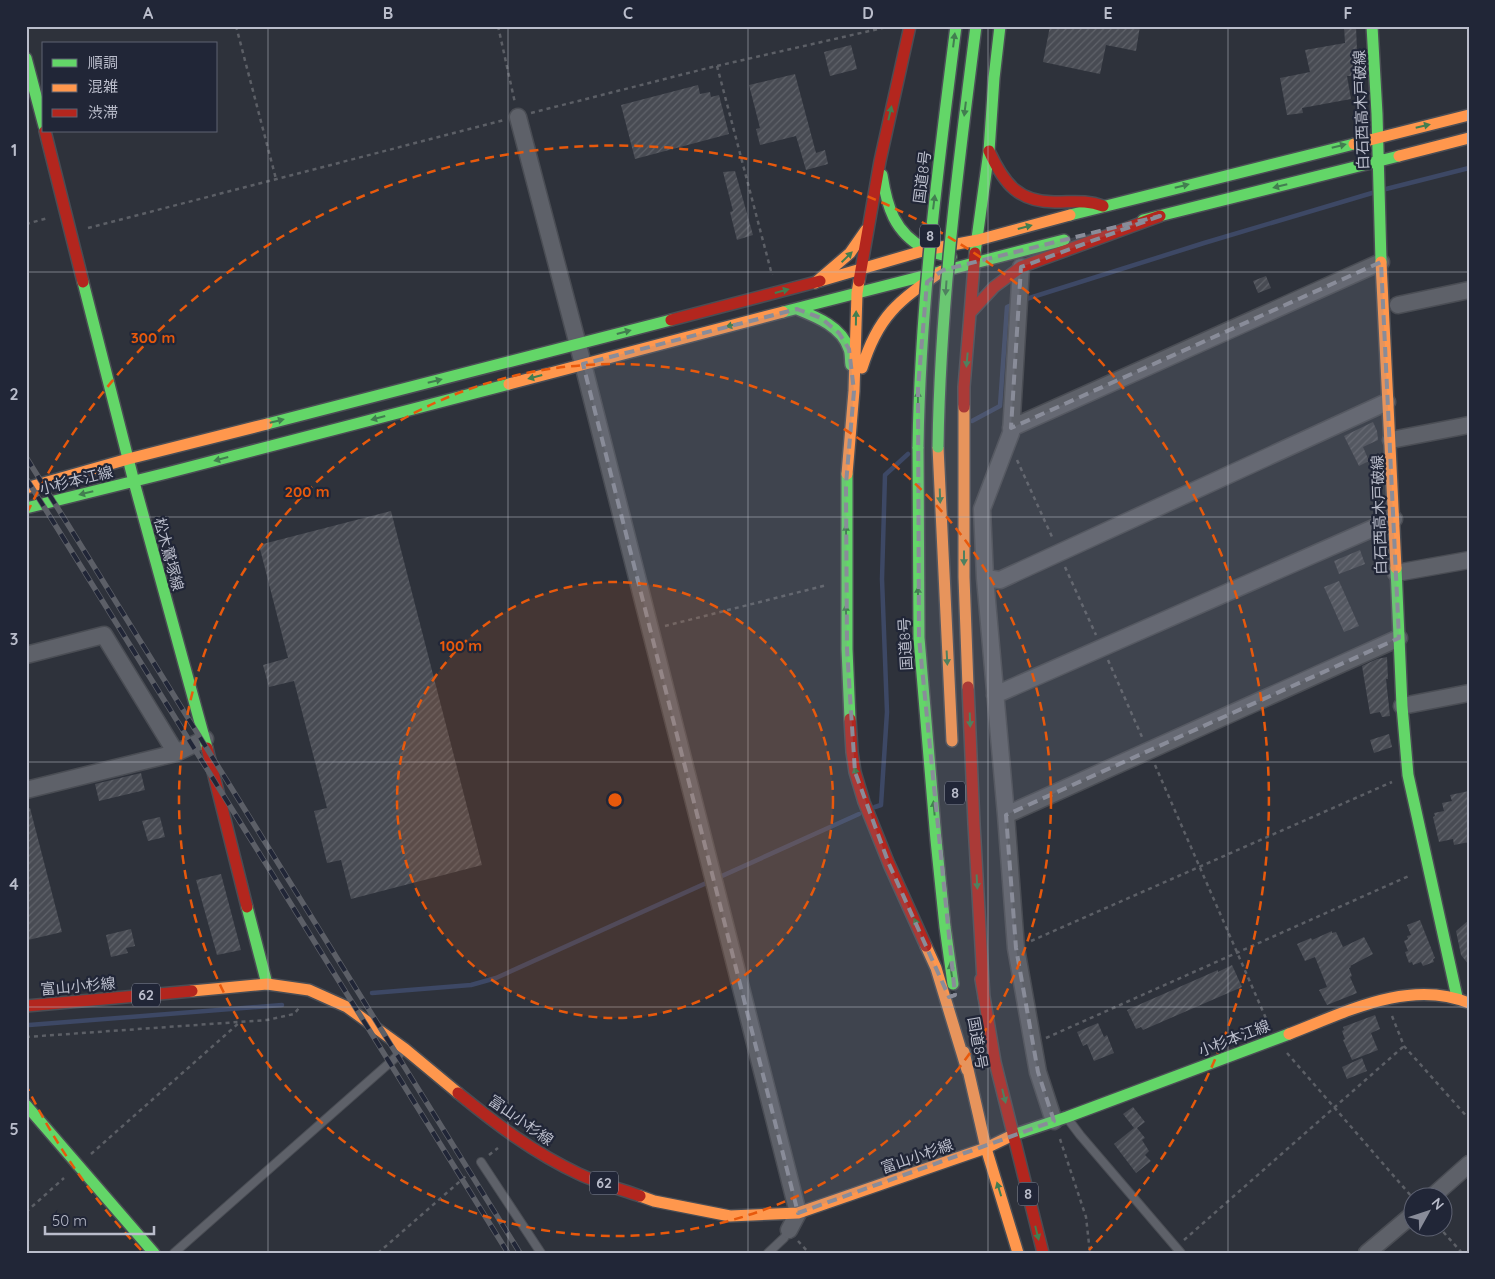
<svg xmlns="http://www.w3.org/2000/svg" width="1495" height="1279" viewBox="0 0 1495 1279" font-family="Quicksand,'Noto Sans JP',sans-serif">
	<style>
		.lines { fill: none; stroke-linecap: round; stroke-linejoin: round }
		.stream { stroke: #3d4865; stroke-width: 4.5 }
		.building { fill: url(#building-hatch) }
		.lane-casing { stroke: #4a4d54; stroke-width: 10 }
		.street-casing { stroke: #4a4d54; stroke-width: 19 }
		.fast-casing { stroke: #4a4d54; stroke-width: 14 }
		.slow-casing { stroke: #4a4d54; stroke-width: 14 }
		.jam-casing { stroke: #4a4d54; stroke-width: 14 }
		.path { stroke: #5c5f66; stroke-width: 2.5; stroke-dasharray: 4 4; stroke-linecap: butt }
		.lane { stroke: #5e6169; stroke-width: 8 }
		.street { stroke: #5e6169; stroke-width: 16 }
		.fast { stroke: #63d668; stroke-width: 11 }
		.slow { stroke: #ff974d; stroke-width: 11 }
		.jam { stroke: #b3261e; stroke-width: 11 }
		.rail-casing { stroke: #5c5f67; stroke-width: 5.5 }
		.rail { stroke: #212637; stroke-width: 4; stroke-dasharray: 11; stroke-linecap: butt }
		.fast-bridge-casing { stroke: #4b4e57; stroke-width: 14; stroke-linecap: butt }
		.fast-bridge { stroke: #63d668; stroke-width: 11 }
		.oneway { fill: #427e50 }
		.marked { fill: #898c99; fill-opacity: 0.2; stroke: #898c99; stroke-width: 4; stroke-dasharray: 10 6; stroke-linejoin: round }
		.grid { fill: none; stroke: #babdcb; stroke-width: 1; stroke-opacity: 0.55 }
		.ring { fill: none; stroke: #e8590c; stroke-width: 2.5; stroke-dasharray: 9 6 }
		.labels { text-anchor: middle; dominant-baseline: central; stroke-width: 4.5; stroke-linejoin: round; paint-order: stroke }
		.shield { fill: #212637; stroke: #8c909f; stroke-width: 1 }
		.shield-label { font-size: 14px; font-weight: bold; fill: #babdcb }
		.street-label { font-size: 15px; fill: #babdcb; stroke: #212637 }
		.centre { fill: #e8590c; stroke: #212637; stroke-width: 2.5 }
		.ring-label { font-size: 15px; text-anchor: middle; font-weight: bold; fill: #e8590c; stroke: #212637; stroke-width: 4.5; stroke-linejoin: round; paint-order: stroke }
		.neatline { fill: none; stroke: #babdcb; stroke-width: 2 }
		.grid-label { font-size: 16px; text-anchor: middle; font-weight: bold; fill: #babdcb }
	</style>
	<defs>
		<pattern id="building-hatch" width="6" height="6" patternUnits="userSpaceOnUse" patternTransform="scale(1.25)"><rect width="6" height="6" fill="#484b53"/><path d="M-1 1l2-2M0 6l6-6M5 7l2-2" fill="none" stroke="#60636a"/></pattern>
	</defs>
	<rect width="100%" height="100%" fill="#2e323b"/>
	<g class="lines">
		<path class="stream" d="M1386 189 1469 168
			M1023 300 1204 243 1372 193
			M972 421 1000 406 1007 307 1016 303
			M875 807 881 805 887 712 882 579 885 475 908 454
			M372 993 471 985 496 978 859 814
			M29 1025 282 1005"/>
	</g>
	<path class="building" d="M1050 26H1140L1136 51 1106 45 1100 74 1043 62Z
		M1344 26H1356L1358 76H1347L1351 99 1302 108 1303 113 1287 115 1280 78 1310 72 1305 50 1345 43Z
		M851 45 857 69 830 76 824 52Z
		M795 74 816 153 825 150 828 164 806 170 796 136 760 145 756 129 760 128 749 85Z
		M698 85 700 94 710 92 711 97 719 95 729 134 635 159 621 105Z
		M735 171 753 235 737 240 730 212 733 211 723 172Z
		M1266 276 1271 288 1258 293 1253 281Z
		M1373 422 1377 431 1378 440 1363 447 1369 461 1359 466 1344 436Z
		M391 511 482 865 351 899 341 860 327 863 314 811 327 808 294 681 269 687 263 665 288 658 259 545Z
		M1360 550 1365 564 1339 574 1334 561Z
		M1339 581 1359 626 1344 632 1324 587Z
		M1387 657 1388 679H1386L1390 716 1382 717 1380 712 1370 714 1362 666 1377 659Z
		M1389 734 1392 747 1374 753 1370 740Z
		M141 773 145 790 99 801 95 784Z
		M1469 791V842L1454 845 1453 839 1439 842 1433 817 1435 816 1434 813 1444 811 1442 803 1452 801 1450 795Z
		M26 808H30L62 932 28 940 26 933Z
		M160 817 165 837 148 841 142 821Z
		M221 874 241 950 217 955 196 880Z
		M1420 920 1435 958 1433 959 1434 962 1423 966 1421 962 1413 965 1412 962 1409 963 1405 952 1408 951 1404 941 1408 939 1407 936 1411 935 1407 925Z
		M1469 920V965L1461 955 1456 931Z
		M131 929 135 946 126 948 128 953 111 957 106 935Z
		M1332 931V933L1336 932 1343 947 1364 937 1373 954 1350 966 1351 967 1349 968 1352 976 1350 977 1357 993 1327 1005 1319 990 1327 987 1315 957 1305 961 1297 944 1311 938 1312 940Z
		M1232 965 1242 987 1143 1030 1141 1027 1136 1029 1127 1010 1218 970V972Z
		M1375 1015 1380 1029 1371 1033 1378 1050 1352 1060 1343 1040 1345 1039 1342 1031 1344 1030 1343 1027Z
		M1098 1023 1104 1037 1107 1035 1114 1053 1094 1061 1087 1044 1083 1046 1077 1032Z
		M1362 1058 1367 1071 1347 1079 1342 1067Z
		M1133 1107 1145 1122 1137 1128 1145 1138 1142 1140 1149 1151 1145 1155 1151 1161 1136 1173 1114 1144 1134 1128 1123 1114Z"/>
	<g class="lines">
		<g class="lane-casing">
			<path id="lane" d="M1068 1119 1080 1135 1181 1253
				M481 1162 541 1253
				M174 1253 403 1051
				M768 1253 784 1238 789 1230"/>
		</g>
		<g class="street-casing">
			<path id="street" d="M518 117 583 364 798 1213 789 1230
				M1021 267 1011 433 982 509 985 578 1006 815 1016 948 1038 1072 1054 1121
				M1398 305 1469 290
				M1011 428 1381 262
				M1391 440 1469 425
				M1396 573 1469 560
				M985 578 1000 580 1387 402
				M26 655 104 635 176 753
				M995 695 1394 519
				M1402 706 1469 693
				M26 790 176 753 205 739
				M1006 815 1399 638
				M1433 1196 1469 1164
				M1367 1253 1412 1215"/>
		</g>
		<g class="fast-casing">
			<path id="fast" d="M1372 26 1377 114 1381 262
				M26 58 44 126
				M882 175C887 207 894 232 925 249 932 253 943 255 951 257
				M1070 215 1354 144
				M1143 220 1399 156
				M975 253 989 151 994 78 1000 26
				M83 282 134 482 207 748
				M797 309C817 317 842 327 849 349 851 354 850 360 851 365
				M783 312 1064 240
				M267 424 671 320
				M918 447 919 638 936 840 945 927 953 984
				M847 474V649L850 719
				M26 508 167 473 509 384
				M1396 568 1402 706 1408 775 1457 997
				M247 907 267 984
				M26 1105 154 1253
				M1013 1135 1067 1117 1289 1034"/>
		</g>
		<g class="slow-casing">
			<path id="slow" d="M1354 144 1469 115
				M1399 156 1469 138
				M1381 262 1396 568
				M820 281 926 250 978 240 1070 215
				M815 283 850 253 866 230
				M862 368C878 316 898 301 942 271
				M509 384 783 312
				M964 407V577L968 687
				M938 447 952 741
				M847 474 854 391 857 293 859 281
				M26 488 128 459 267 424
				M926 946 936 968 967 1070
				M192 991 267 984 309 990 347 1007 405 1049 458 1093
				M1289 1034C1344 1013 1409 978 1469 1003
				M964 1052 986 1148 1018 1253
				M640 1196 654 1201 730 1216 798 1213 986 1148 1013 1135"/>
		</g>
		<g class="jam-casing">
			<path id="jam" d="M45 131 83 282
				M989 151C1004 184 1019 203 1057 202 1074 202 1087 200 1103 206
				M859 281 880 161 910 26
				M971 312 994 287 1021 267 1160 216
				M671 320 820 281
				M964 407V387L975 253
				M968 687 974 824 984 998
				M850 719 852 752 855 772 864 802 889 864 926 946
				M207 748 247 907
				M981 979 995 1062 1043 1253
				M26 1006 192 991
				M458 1093C496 1124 534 1153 579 1174 598 1183 620 1189 640 1196"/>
		</g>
		<path class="path" d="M236 26 276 179
			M498 26 515 103
			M717 66 772 275
			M531 113 708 68 887 27
			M26 224 48 218
			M88 228 504 120
			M1017 460 1053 539
			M1065 567 1096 635
			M665 626 827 585
			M1108 660 1142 737
			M1155 765 1268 1023
			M1031 941 1392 782
			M1392 1016 1404 1046 1469 1119
			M26 1037 267 1020 294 1014 299 1008
			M1046 1038 1411 875
			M1287 1053 1412 1197
			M1060 1139 1086 1217 1090 1253
			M91 1154 240 1022
			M489 1155 498 1148
			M26 1212 64 1178
			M1438 1226 1462 1253
			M1184 1240 1404 1046
			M798 1241 809 1253
			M378 1253 474 1169"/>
		<use href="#lane" class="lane"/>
		<use href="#street" class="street"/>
		<use href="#fast" class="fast"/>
		<use href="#slow" class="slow"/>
		<use href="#jam" class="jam"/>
		<g class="rail-casing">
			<path id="rail" d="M26 457 520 1253
				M26 478 508 1253"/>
		</g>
		<use href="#rail" class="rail"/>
		<g class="fast-bridge-casing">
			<path id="fast-bridge" d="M918 447C920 306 938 166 956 26
				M938 447C940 306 958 166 976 26"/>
		</g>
		<use href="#fast-bridge" class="fast-bridge"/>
	</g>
	<defs><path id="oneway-solid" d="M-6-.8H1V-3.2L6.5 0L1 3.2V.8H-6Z" transform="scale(1.25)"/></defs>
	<g class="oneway">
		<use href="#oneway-solid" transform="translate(954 40) rotate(-83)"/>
		<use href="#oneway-solid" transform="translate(965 109) rotate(97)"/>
		<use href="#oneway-solid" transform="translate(890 113) rotate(-77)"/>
		<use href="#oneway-solid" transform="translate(1423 126) rotate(-13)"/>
		<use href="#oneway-solid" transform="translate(1339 146) rotate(-14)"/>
		<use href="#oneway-solid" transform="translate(1182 186) rotate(-14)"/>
		<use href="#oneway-solid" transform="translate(1280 186) rotate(166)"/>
		<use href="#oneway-solid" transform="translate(934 202) rotate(-83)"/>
		<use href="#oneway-solid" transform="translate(1025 227) rotate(-15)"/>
		<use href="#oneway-solid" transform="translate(847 257) rotate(-44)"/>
		<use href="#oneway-solid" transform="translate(946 288) rotate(94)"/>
		<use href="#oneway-solid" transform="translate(782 291) rotate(-15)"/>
		<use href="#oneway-solid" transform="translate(856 318) rotate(-89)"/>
		<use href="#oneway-solid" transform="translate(733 325) rotate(165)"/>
		<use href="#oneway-solid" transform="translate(624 332) rotate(-15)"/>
		<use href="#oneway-solid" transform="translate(967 360) rotate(95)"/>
		<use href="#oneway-solid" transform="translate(535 377) rotate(165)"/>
		<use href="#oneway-solid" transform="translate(435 381) rotate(-14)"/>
		<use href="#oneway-solid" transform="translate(918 398) rotate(-90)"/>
		<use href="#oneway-solid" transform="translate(378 418) rotate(165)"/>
		<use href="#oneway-solid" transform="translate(277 421) rotate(-14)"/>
		<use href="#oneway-solid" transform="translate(221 459) rotate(165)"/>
		<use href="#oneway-solid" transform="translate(86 493) rotate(166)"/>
		<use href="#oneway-solid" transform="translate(940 496) rotate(88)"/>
		<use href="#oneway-solid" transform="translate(846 532) rotate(-90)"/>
		<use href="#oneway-solid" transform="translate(964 558) rotate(90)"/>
		<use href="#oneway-solid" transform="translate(918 594) rotate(-90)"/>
		<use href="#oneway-solid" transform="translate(846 612) rotate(-91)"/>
		<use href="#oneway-solid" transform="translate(947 658) rotate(87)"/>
		<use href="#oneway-solid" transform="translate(970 720) rotate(88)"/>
		<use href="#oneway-solid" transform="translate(856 774) rotate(-103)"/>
		<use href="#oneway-solid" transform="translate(934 808) rotate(-95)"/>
		<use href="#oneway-solid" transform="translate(977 882) rotate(87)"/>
		<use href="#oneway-solid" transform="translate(917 925) rotate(-114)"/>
		<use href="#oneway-solid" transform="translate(951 970) rotate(-98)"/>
		<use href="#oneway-solid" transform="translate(1004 1096) rotate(76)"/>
		<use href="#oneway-solid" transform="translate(999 1189) rotate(-107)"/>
		<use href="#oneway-solid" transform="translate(1037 1233) rotate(76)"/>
	</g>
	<path class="marked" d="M1160 216 1021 267 1011 428 1381 262 1399 638 1006 815 1016 948 1038 1072 1054 1121 798 1213 583 364 797 309 821 318 839 333 849 349 854 391 846 484 847 649 855 772 889 864 949 997 955 995 919 638 918 388 927 282 943 270Z"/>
	<path class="grid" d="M268 26V1253M508 26V1253M748 26V1253M988 26V1253M1228 26V1253M26 272H1469M26 517H1469M26 762H1469M26 1007H1469"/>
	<circle cx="615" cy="800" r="218" fill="#e8590c" fill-opacity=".12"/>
	<g class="ring">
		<circle cx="615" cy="800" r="218"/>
		<circle cx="615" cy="800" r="436"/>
		<path d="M141 1250A654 654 0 0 1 27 1087M27 513A654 654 0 1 1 1089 1250"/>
	</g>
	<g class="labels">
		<g class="shield">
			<rect x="920" y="224.5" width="20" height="23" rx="4"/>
			<rect x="945" y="781.5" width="20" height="23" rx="4"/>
			<rect x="132" y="983.5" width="28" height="23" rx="4"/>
			<rect x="590" y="1171.5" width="28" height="23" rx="4"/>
			<rect x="1018" y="1182.5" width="20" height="23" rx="4"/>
		</g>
		<g class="shield-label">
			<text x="930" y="236">8</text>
			<text x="955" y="793">8</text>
			<text x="146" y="995">62</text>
			<text x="604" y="1183">62</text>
			<text x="1028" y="1194">8</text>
		</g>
		<g class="street-label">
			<text transform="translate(1361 110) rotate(-92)">白石西高木戸破線</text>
			<text transform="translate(922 177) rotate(-83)">国道8号</text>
			<text transform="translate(76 480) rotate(-14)">小杉本江線</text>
			<text transform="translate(1379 515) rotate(-92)">白石西高木戸破線</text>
			<text transform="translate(169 554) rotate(75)">松木鷲塚線</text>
			<text transform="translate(905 644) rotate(-93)">国道8号</text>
			<text transform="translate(78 986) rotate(-5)">富山小杉線</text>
			<text transform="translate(1234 1038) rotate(-21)">小杉本江線</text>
			<text transform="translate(978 1043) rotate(80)">国道8号</text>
			<text transform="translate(521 1120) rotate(35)">富山小杉線</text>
			<text transform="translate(917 1156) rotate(-19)">富山小杉線</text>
		</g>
	</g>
	<circle cx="615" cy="800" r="8" class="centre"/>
	<g class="ring-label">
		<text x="153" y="343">300 m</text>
		<text x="307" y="497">200 m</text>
		<text x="461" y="651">100 m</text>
	</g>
	<rect width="1495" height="1279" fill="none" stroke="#212637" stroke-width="55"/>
	<rect x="42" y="42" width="175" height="90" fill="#212637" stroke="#5e6272"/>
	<rect x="52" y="59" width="25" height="8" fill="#63d668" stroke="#5e6272"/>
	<text x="88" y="68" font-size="15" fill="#babdcb">順調</text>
	<rect x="52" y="84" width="25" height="8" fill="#ff974d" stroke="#5e6272"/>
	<text x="88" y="92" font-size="15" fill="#babdcb">混雑</text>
	<rect x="52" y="109" width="25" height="8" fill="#b3261e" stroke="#5e6272"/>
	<text x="88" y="118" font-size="15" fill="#babdcb">渋滞</text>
	<g transform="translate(1428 1212) rotate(50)"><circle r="24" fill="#212637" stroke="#5e6272"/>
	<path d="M0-4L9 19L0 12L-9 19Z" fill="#898c99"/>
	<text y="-8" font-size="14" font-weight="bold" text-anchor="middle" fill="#babdcb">N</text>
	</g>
	<path d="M45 1226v8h109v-8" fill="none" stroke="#babdcb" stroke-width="2.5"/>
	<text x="52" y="1226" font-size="15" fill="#babdcb" stroke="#212637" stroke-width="4" paint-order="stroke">50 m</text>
	<rect x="28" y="28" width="1440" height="1224" class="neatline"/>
	<g class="grid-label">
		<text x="148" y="19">A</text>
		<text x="388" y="19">B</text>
		<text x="628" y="19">C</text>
		<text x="868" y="19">D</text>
		<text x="1108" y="19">E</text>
		<text x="1348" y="19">F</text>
		<text x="14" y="156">1</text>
		<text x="14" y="400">2</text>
		<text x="14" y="645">3</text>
		<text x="14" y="890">4</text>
		<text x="14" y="1135">5</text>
	</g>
</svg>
